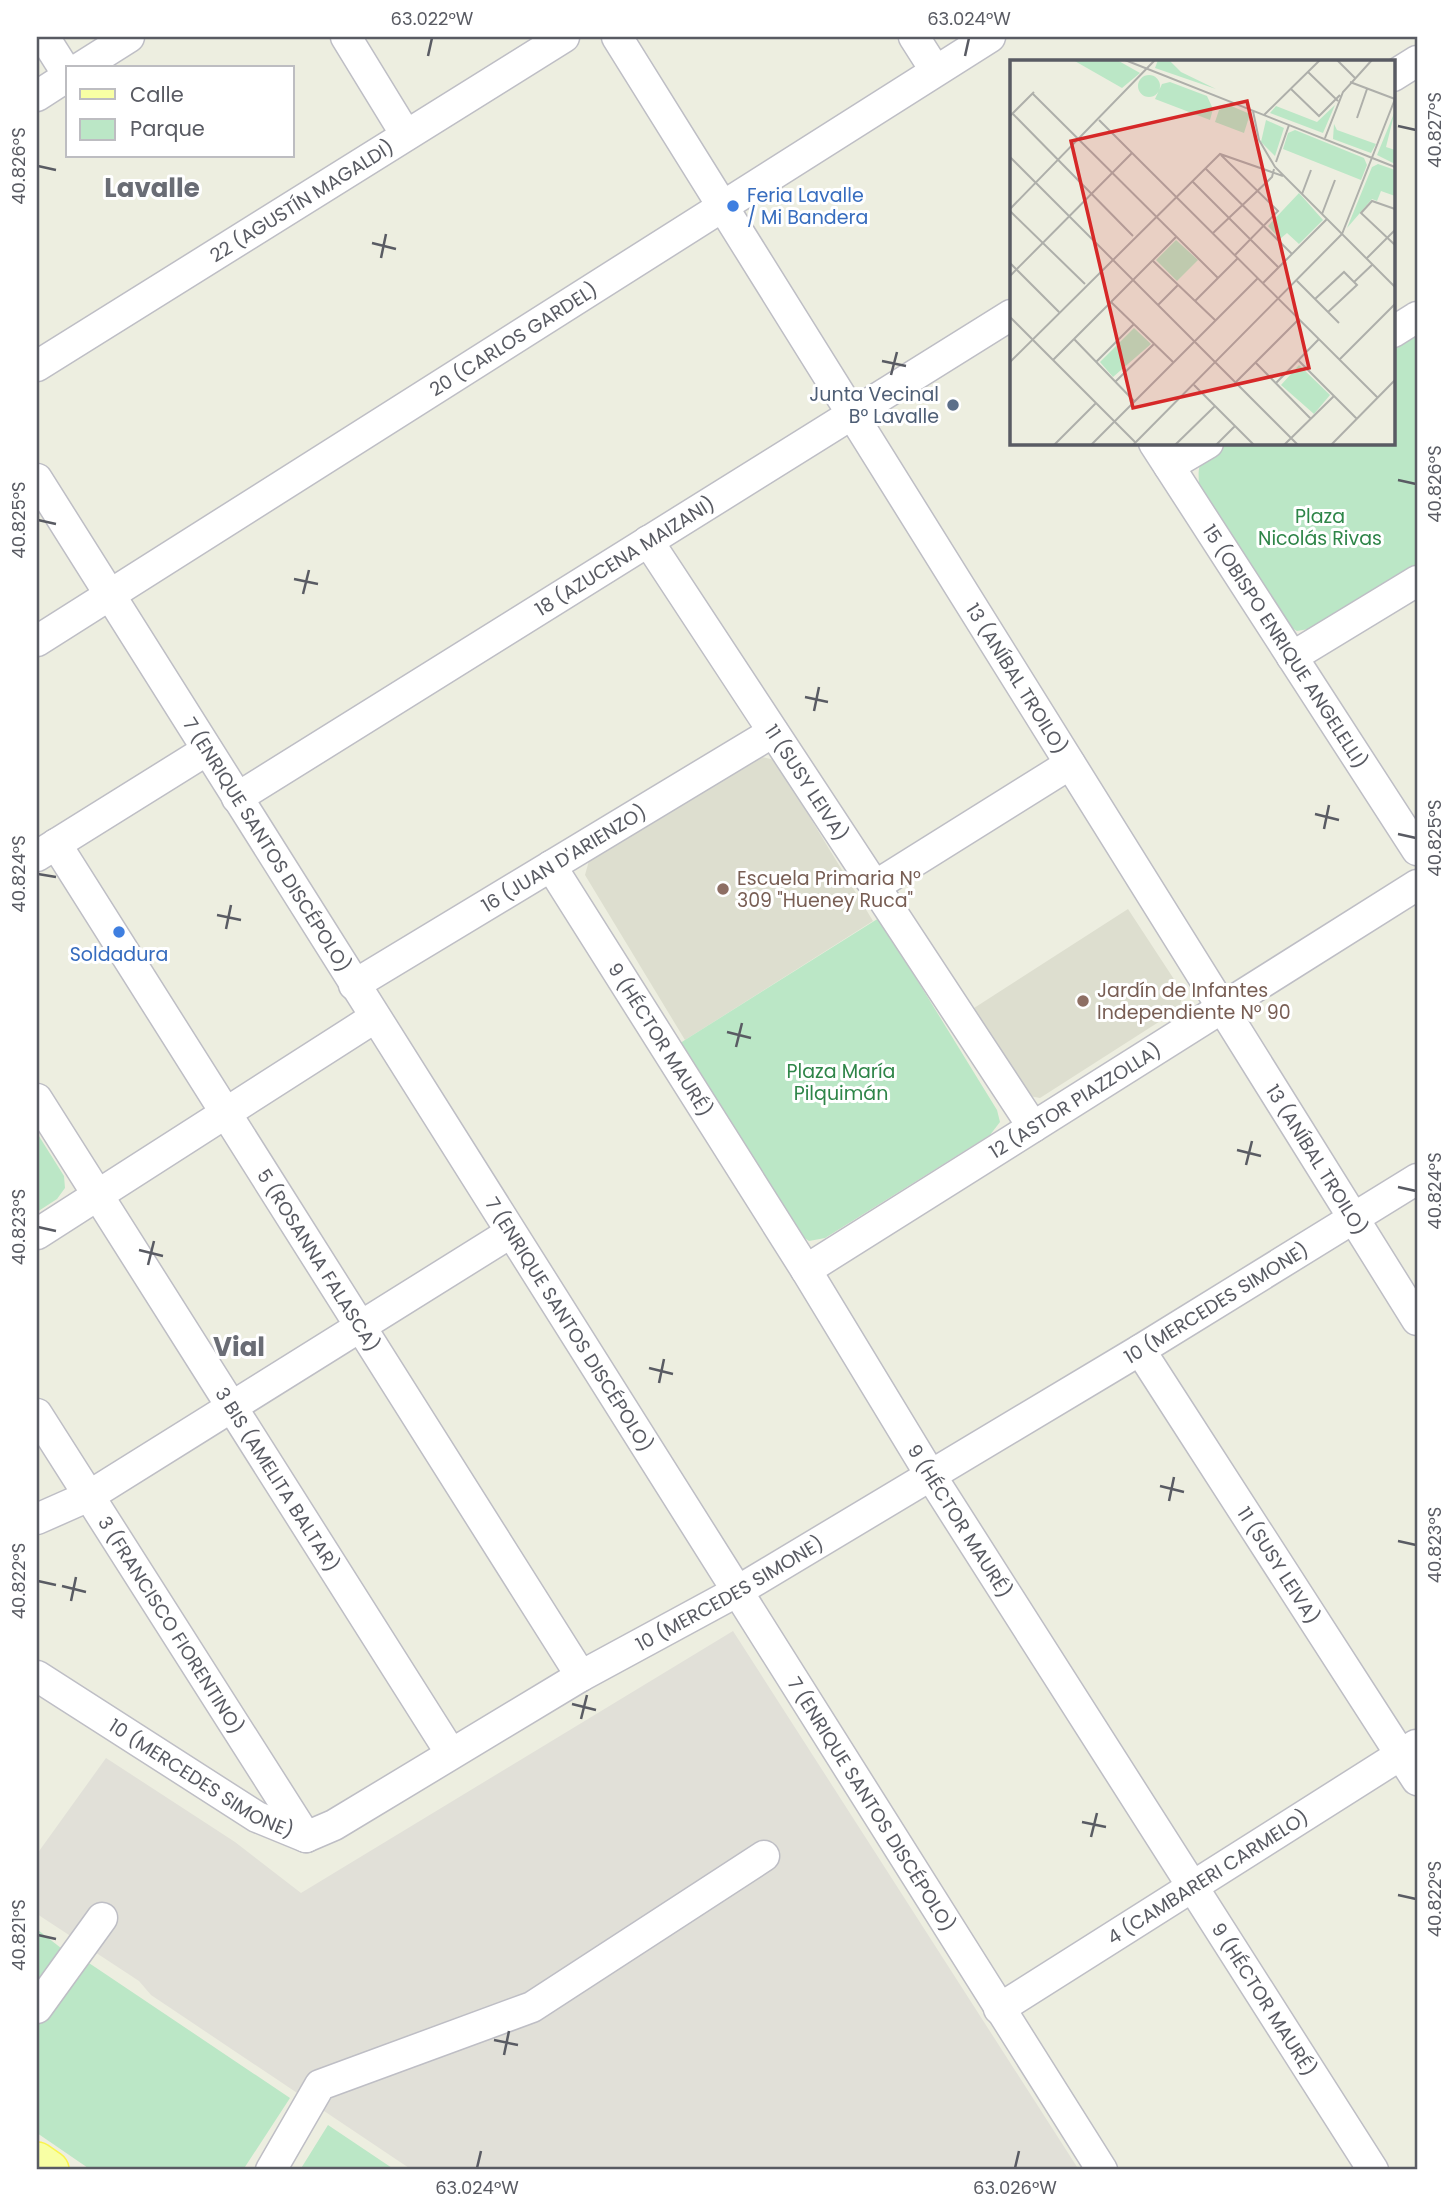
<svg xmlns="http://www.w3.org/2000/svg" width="1454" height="2207" viewBox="0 0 1454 2207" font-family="Poppins,sans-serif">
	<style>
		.industrial { fill: #e1e0d8 }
		.education { fill: #dddecf }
		.green { fill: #bbe7c6 }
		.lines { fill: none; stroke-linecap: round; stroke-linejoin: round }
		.minor-casing { stroke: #bebec5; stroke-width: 33 }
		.major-casing { stroke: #faf44d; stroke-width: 40 }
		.minor { stroke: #fff; stroke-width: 30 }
		.major { stroke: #f8ffa4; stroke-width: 37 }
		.ticks { fill: none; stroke: #595b63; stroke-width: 2.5 }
		.shop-dot { fill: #3f7fe0; stroke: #fff; stroke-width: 2.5 }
		.service-dot { fill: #5c6f8a; stroke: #fff; stroke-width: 2.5 }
		.education-dot { fill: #8d6e63; stroke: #fff; stroke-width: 2.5 }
		.labels { text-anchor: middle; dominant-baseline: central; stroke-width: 6; stroke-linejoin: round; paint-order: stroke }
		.shop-label { font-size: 19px; fill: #366cbe; stroke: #fff; text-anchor: start }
		.street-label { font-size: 19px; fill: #595b63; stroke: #fff }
		.service-label { font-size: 19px; fill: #4e5e75; stroke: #fff; text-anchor: end }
		.park-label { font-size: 19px; fill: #2e8548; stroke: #fff }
		.education-label { font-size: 19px; fill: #785e54; stroke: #fff; text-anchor: start }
		.district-label { font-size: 26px; font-weight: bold; fill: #6a6d75; stroke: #fff }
		.inset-road { fill: none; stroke: #aeafaa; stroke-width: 2 }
		.view { fill: #d62828; fill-opacity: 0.15; stroke: #d62828; stroke-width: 3.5 }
		.inset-edge { fill: none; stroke: #595b63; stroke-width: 3.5 }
		.neatline { fill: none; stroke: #595b63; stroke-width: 2.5 }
		.ticks-label { font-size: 18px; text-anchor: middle; fill: #595b63 }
	</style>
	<rect width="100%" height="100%" fill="#edeee0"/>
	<path class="industrial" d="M733 1631 1079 2170H412L151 1995 139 1981 37 1914V1854L106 1758 235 1842 301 1893Z"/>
	<path class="education" d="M757 756 775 760 873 921 685 1040 585 875 590 857Z
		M1128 909 1183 993 1179 1009 1040 1098 1024 1095 971 1010Z"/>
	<path class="green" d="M1417 331V565L1320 627 1297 631 1280 621 1200 493C1197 468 1197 456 1221 443H1393V345Z
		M879 918 997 1110 1000 1122 990 1135 825 1238 809 1241 796 1232 677 1045Z
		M37 1133 64 1176 65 1188 57 1199 37 1212Z
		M37 1926 38 1930 66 1952 37 1993Z
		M83 1959 290 2098 243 2170H91L37 2133V2022Z
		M328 2125 395 2170H300Z"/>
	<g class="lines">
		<g class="minor-casing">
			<g id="minor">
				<path d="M44 37 68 75"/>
				<path d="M346 37 406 135"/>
				<path id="s1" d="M617 37 1417 1320"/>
				<path d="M914 37 935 70"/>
				<path d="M80 68 129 37"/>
				<path d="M1393 76 1417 61"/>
				<path d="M37 96 68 76"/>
				<path d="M1393 332 1417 317"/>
				<path id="s2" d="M37 366 564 37"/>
				<path id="s3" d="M1154 443 1417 850"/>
				<path d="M1169 466 1208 443"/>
				<path id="s4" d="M37 479 1102 2170"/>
				<path id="s5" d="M648 541 1033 1127"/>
				<path id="s6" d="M37 641 990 37"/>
				<path d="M1292 657 1417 581"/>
				<path id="s7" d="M237 798 1011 315"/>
				<path id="s8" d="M56 844 581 1676"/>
				<path d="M37 856 207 750"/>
				<path id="s9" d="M551 866 806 1270 931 1476 1373 2170"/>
				<path d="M875 886 1070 764"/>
				<path id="s10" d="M354 985 773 732"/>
				<path id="s11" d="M37 1099 450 1752"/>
				<path d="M37 1234 374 1018"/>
				<path id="s12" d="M806 1270 1417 885"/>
				<path id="s13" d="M1140 1350 1417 1780"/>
				<path id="s14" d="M37 1414 306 1837"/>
				<path d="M37 1519 89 1496 510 1233"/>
				<path id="s15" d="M37 1676 257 1817 306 1837 334 1825 581 1676 736 1592 1140 1350 1417 1179"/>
				<path d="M37 2008 102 1918"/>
				<path id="s16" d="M999 2009 1416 1745"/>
				<path d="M271 2170 320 2085 532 2007 764 1856"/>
			</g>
		</g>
		<g class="major-casing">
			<path id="major" d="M37 2161 50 2170"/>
		</g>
		<use href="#minor" class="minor"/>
		<use href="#major" class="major"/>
	</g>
	<path class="ticks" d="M428 56 432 38M965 56 969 38M1398 126 1416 130M38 166 56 170M372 243 396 249M381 258 386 234M882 361 906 366M891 375 897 352M1398 480 1416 484M38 520 56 524M294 579 318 584M303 594 309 570M805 697 828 702M814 711 819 687M1315 814 1339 820M1324 829 1329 805M1398 834 1416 838M38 874 56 877M217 915 241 920M226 929 231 905M727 1032 751 1038M736 1047 742 1023M1237 1150 1261 1156M1246 1165 1252 1141M1398 1187 1416 1191M38 1227 56 1231M139 1250 163 1256M148 1265 154 1241M649 1368 673 1374M659 1383 664 1359M1160 1486 1184 1492M1169 1501 1174 1477M1398 1541 1416 1545M38 1581 56 1585M62 1586 86 1592M71 1601 76 1577M572 1704 596 1710M581 1719 587 1695M1082 1822 1106 1827M1091 1837 1097 1813M1398 1895 1416 1899M38 1935 56 1939M494 2040 518 2045M504 2055 509 2031M477 2168 481 2151M1015 2168 1019 2151"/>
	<g class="shop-dot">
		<circle cx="733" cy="206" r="7"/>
		<circle cx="119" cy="932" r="7"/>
	</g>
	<circle class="service-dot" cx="953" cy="405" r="7"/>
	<g class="education-dot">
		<circle cx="723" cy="889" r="7"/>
		<circle cx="1083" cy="1001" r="7"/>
	</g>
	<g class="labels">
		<g class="shop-label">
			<text x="747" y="195">Feria Lavalle<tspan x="747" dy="22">/ Mi Bandera</tspan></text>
			<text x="119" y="954" text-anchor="middle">Soldadura</text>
		</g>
		<g class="street-label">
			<text stroke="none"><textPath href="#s2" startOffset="312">22 (AGUSTÍN MAGALDI)</textPath></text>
			<text stroke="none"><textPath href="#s6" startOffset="564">20 (CARLOS GARDEL)</textPath></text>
			<text stroke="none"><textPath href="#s7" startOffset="457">18 (AZUCENA MAIZANI)</textPath></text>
			<text stroke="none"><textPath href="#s3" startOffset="242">15 (OBISPO ENRIQUE ANGELELLI)</textPath></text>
			<text stroke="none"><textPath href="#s1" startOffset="756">13 (ANÍBAL TROILO)</textPath></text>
			<text stroke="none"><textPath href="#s5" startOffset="289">11 (SUSY LEIVA)</textPath></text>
			<text stroke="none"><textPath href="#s4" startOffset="432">7 (ENRIQUE SANTOS DISCÉPOLO)</textPath></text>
			<text stroke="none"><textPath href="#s10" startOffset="245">16 (JUAN D'ARIENZO)</textPath></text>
			<text stroke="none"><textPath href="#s9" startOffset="205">9 (HÉCTOR MAURÉ)</textPath></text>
			<text stroke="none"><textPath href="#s12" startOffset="318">12 (ASTOR PIAZZOLLA)</textPath></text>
			<text stroke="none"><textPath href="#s1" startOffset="1323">13 (ANÍBAL TROILO)</textPath></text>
			<text stroke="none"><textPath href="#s8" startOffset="492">5 (ROSANNA FALASCA)</textPath></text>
			<text stroke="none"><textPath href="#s15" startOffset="1370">10 (MERCEDES SIMONE)</textPath></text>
			<text stroke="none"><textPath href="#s4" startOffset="999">7 (ENRIQUE SANTOS DISCÉPOLO)</textPath></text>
			<text stroke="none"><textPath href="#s11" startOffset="450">3 BIS (AMELITA BALTAR)</textPath></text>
			<text stroke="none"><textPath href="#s9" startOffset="772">9 (HÉCTOR MAURÉ)</textPath></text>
			<text stroke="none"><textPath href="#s13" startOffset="256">11 (SUSY LEIVA)</textPath></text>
			<text stroke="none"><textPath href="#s15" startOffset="803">10 (MERCEDES SIMONE)</textPath></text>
			<text stroke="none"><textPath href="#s14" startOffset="250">3 (FRANCISCO FIORENTINO)</textPath></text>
			<text stroke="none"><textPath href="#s15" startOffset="194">10 (MERCEDES SIMONE)</textPath></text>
			<text stroke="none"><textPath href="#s4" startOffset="1566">7 (ENRIQUE SANTOS DISCÉPOLO)</textPath></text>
			<text stroke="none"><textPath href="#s16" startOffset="247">4 (CAMBARERI CARMELO)</textPath></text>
			<text stroke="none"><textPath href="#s9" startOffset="1339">9 (HÉCTOR MAURÉ)</textPath></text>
		</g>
		<g class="service-label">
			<text x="939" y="394">Junta Vecinal<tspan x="939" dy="22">B° Lavalle</tspan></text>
		</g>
		<g class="park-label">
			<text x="1320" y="516">Plaza<tspan x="1320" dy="22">Nicolás Rivas</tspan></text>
			<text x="841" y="1071">Plaza María<tspan x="841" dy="22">Pilquimán</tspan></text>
		</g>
		<g class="education-label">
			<text x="737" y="878">Escuela Primaria N°<tspan x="737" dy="22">309 "Hueney Ruca"</tspan></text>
			<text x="1097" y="990">Jardín de Infantes<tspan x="1097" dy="22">Independiente N° 90</tspan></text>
		</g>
		<g class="district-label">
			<text x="152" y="188">Lavalle</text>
			<text x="239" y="1347">Vial</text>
		</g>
	</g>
	<g transform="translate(1010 60)">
		<rect width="385" height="385" fill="#edeee0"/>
		<path d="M63 0H107L130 13 112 28ZM148 0H159L171 12 206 29 145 8ZM128 26a11 11 0 1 1 22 0a11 11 0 1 1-22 0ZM160 22 197 36 203 49 200 60 145 39 152 24ZM219 45 240 54 234 73 205 62 209 50ZM325 45 313 73 260 53 266 46 307 62ZM385 51 376 87 385 90V104L367 95ZM256 60 274 68 265 96 251 82ZM324 64 327 70 366 84 361 93 323 79ZM285 70 354 98 357 105 351 120 273 89 278 73ZM368 104 385 110V136L371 131 367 141 362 139 337 168 362 107ZM289 133 313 160 289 184 277 173 270 179 258 166ZM166 180 188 200 167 221 146 200ZM124 268 141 284 103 317 90 302ZM289 305 320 335 304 354 271 325Z" fill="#bbe7c6"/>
		<path class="inset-road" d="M115 0 385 107M327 0 345 18M298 12 328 41M340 22 385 39M281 29 309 56 330 35M23 34 208 218M243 51 249 80 265 107 385 227M3 54 123 176M254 55 310 0M0 56 24 32M347 58 357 29M89 60 367 337M315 78 333 32 362 0M211 95 268 151 225 195M0 97 288 385M266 102 279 65M195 108 282 194M182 121 268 207M292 134 301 110M0 149 145 0M385 149 362 141 351 153 385 185M0 151 75 224M312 154 325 120M203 173 262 117 264 109M332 174 385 39M357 198 385 170M142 200 205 260M0 203 49 252M0 216 122 93M287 221 329 263M344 222 363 204M253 223 317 159M305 239 334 212 347 225 318 252M185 241 228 198M101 242 163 302M148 245 168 225M0 257 126 383M64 279 124 341M330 299 385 244M43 300 166 177M288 300 347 359M0 302 210 94 273 116M86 302 124 264M246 303 301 359M105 322 144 284M225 323 289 259M266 323 309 279M184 325 244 385M44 385 86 343M81 385 248 218M123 385 332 174M165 385 205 346M206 385 225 366M274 385 324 336M321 385 385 320"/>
		<path class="view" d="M237 41 299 308 123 348 61 81Z"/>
		<rect width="385" height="385" class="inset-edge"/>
	</g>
	<rect width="1454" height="2207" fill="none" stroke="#ffffff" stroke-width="77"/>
	<rect x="66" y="66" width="228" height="91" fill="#ffffff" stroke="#bdbdc1" stroke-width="2"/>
	<rect x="80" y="89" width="35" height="10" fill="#f8ffa4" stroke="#bdbdc1" stroke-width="2"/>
	<text x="130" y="102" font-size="21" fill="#595b63">Calle</text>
	<rect x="80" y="119" width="35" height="21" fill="#bbe7c6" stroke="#bdbdc1" stroke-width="2"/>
	<text x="130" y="136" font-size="21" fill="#595b63">Parque</text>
	<rect x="38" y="38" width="1378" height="2130" class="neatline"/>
	<g class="ticks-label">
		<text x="432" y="25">63.022°W</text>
		<text x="969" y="25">63.024°W</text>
		<text transform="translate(1435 130) rotate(-90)" y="6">40.827°S</text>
		<text transform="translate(19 166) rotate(-90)" y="6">40.826°S</text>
		<text transform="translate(1435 484) rotate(-90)" y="6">40.826°S</text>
		<text transform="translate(19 520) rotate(-90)" y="6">40.825°S</text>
		<text transform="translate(1435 838) rotate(-90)" y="6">40.825°S</text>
		<text transform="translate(19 874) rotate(-90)" y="6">40.824°S</text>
		<text transform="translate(1435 1191) rotate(-90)" y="6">40.824°S</text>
		<text transform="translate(19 1227) rotate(-90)" y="6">40.823°S</text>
		<text transform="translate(1435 1545) rotate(-90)" y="6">40.823°S</text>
		<text transform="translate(19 1581) rotate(-90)" y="6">40.822°S</text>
		<text transform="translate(1435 1899) rotate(-90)" y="6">40.822°S</text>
		<text transform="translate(19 1935) rotate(-90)" y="6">40.821°S</text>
		<text x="477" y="2194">63.024°W</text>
		<text x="1015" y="2194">63.026°W</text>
	</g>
</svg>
